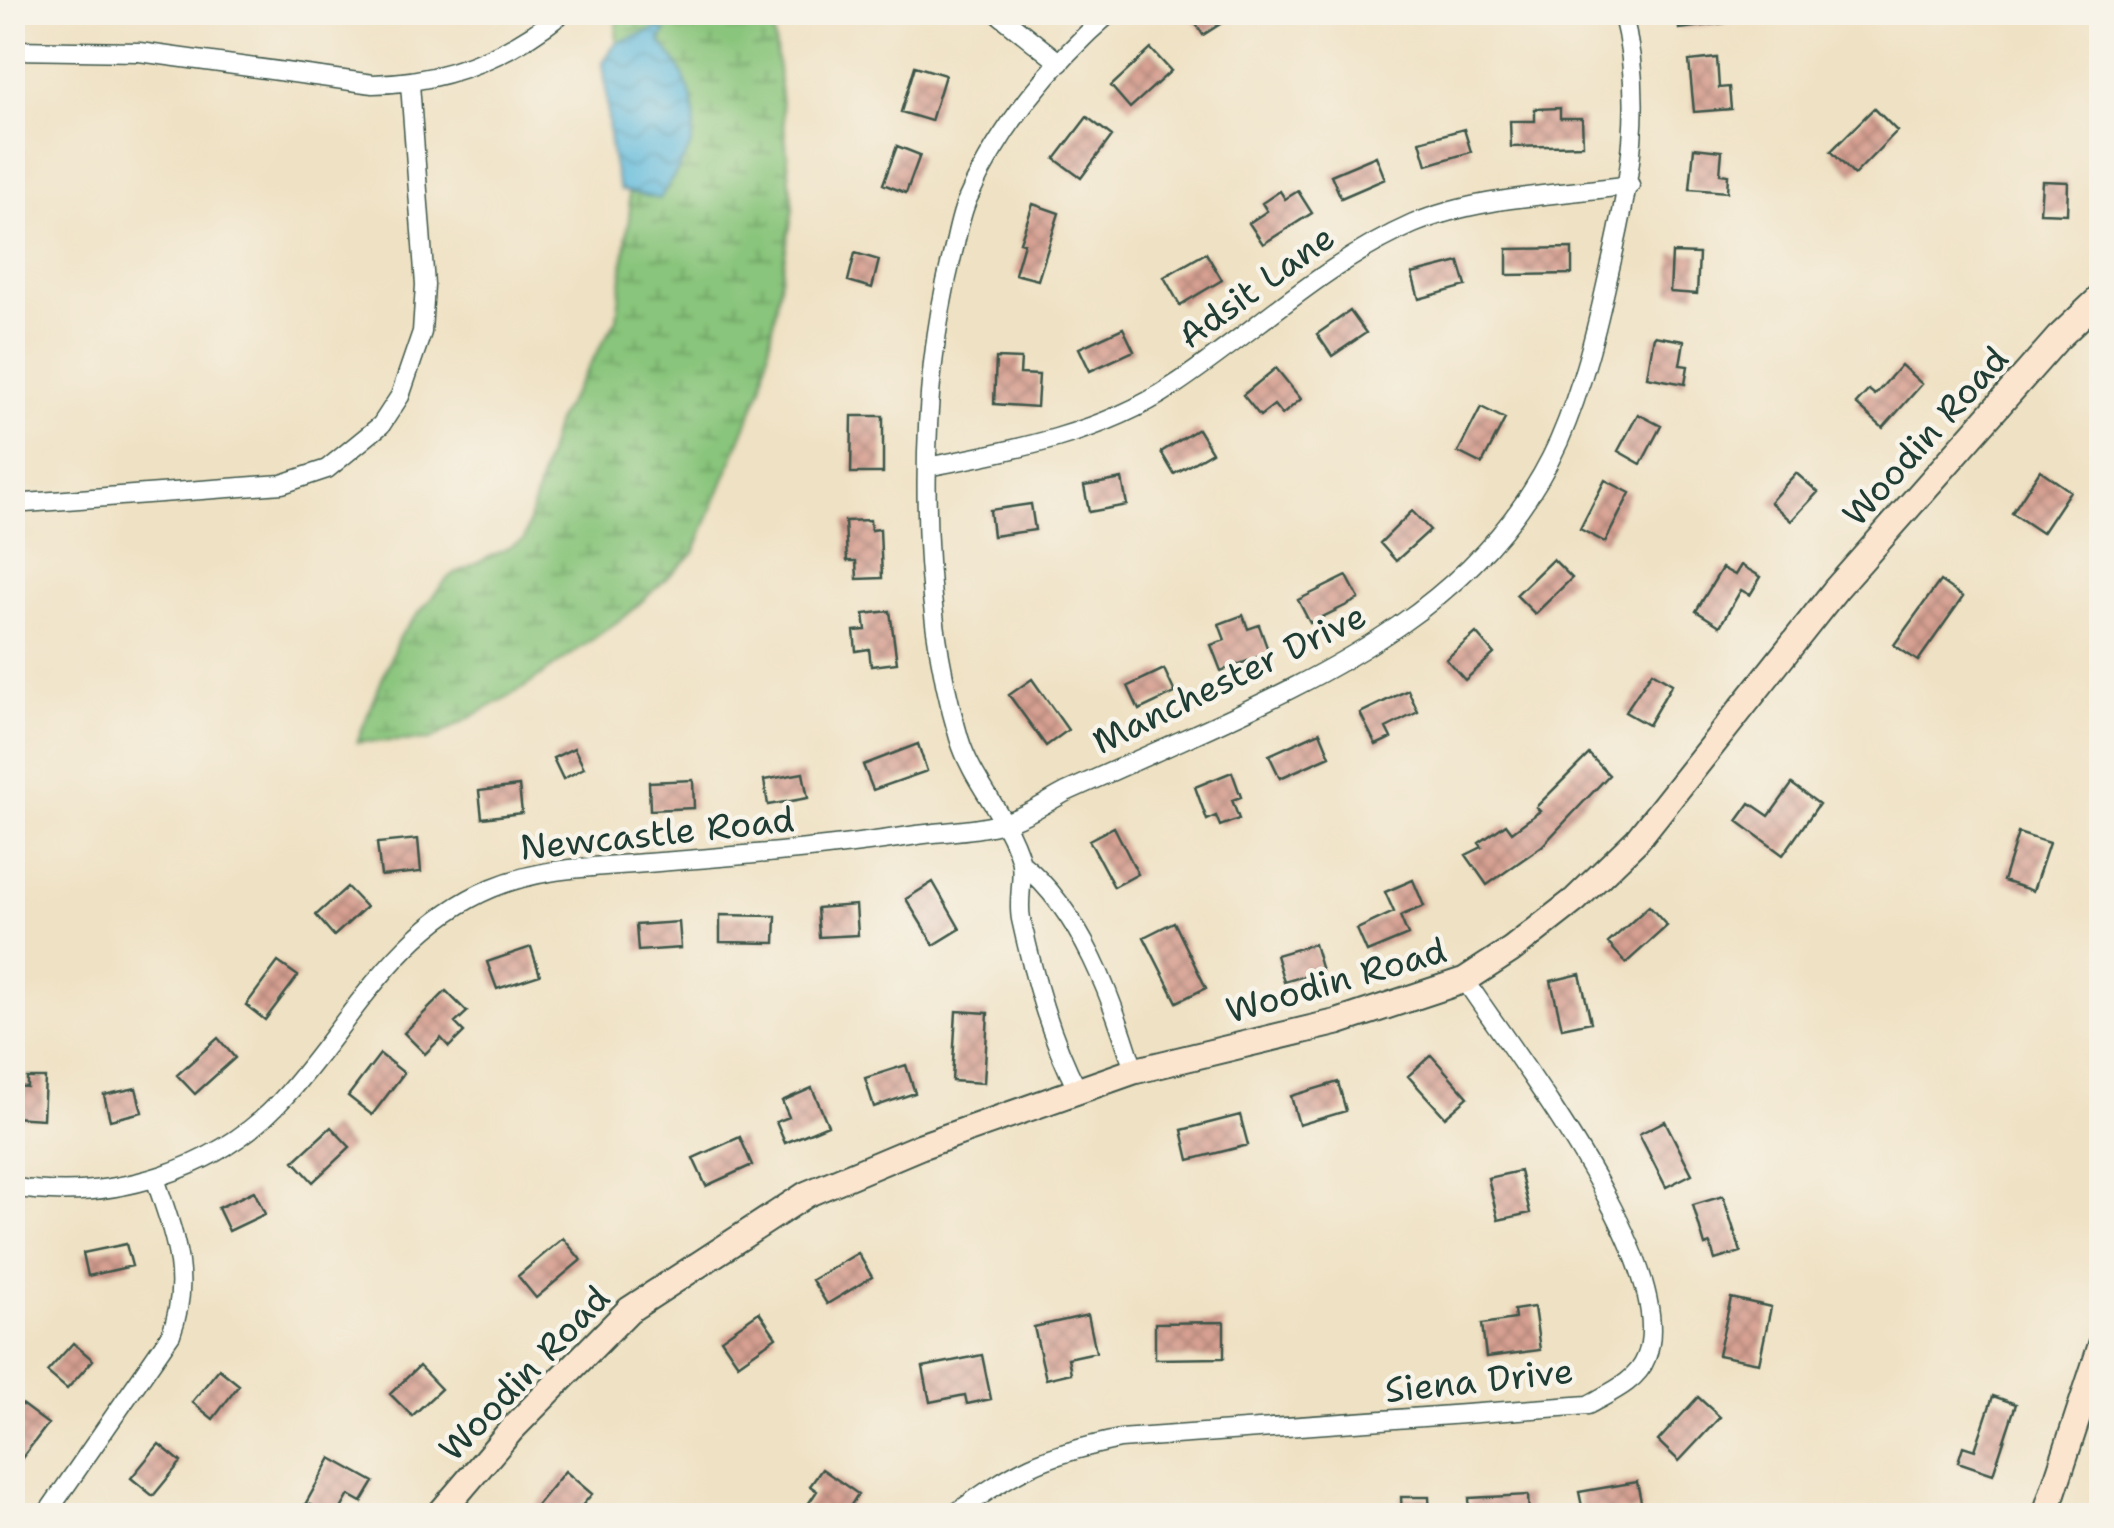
<svg xmlns="http://www.w3.org/2000/svg" width="2114" height="1528" viewBox="0 0 2114 1528" font-family="'Shantell Sans',sans-serif">
	<style>
		.wetland { fill: url(#wetland-marsh); stroke: #548158; stroke-width: 2.5 }
		.water { fill: url(#water-waves); stroke: #3e7b88; stroke-width: 2.5 }
		.building { fill: url(#building-cross-hatch) }
		.lines { fill: none; stroke-linecap: round; stroke-linejoin: round }
		.street-casing { stroke: #3e5649; stroke-width: 21 }
		.secondary-casing { stroke: #3e5649; stroke-width: 29 }
		.street { stroke: #fff; stroke-width: 18 }
		.secondary { stroke: #fce5cf; stroke-width: 25 }
		.labels { text-anchor: middle; dominant-baseline: central; stroke-width: 9; stroke-linejoin: round; paint-order: stroke }
		.street-label { font-size: 35px; fill: #1f3d34; stroke: #f7f3e8 }
	</style>
	<defs>
		<pattern id="wetland-marsh" width="20" height="14" patternUnits="userSpaceOnUse" patternTransform="scale(2.5)"><rect width="20" height="14" fill="#89c57b"/><path d="M1 5h8M5 5V1M11 12h8M15 12V8" fill="none" stroke="#6fa166"/></pattern>
		<pattern id="water-waves" width="16" height="10" patternUnits="userSpaceOnUse" patternTransform="scale(2.5)"><rect width="16" height="10" fill="#5eb9dc"/><path d="M0 5q4-4 8 0t8 0" fill="none" stroke="#4d98b3"/></pattern>
		<pattern id="building-cross-hatch" width="8" height="8" patternUnits="userSpaceOnUse" patternTransform="scale(2.5)"><rect width="8" height="8" fill="#d7a092"/><path d="M0 0l8 8M0 8l8-8" fill="none" stroke="#ae8478"/></pattern>
	</defs>
	<rect width="100%" height="100%" fill="#f7f3e8"/>
	<filter id="ink" filterUnits="userSpaceOnUse"><feTurbulence type="fractalNoise" baseFrequency=".01" numOctaves="2"/><feDisplacementMap in="SourceGraphic" scale="20" xChannelSelector="R" yChannelSelector="G"/><feConvolveMatrix kernelMatrix="1 2 1 2 8 2 1 2 1" color-interpolation-filters="sRGB"/></filter>
	<filter id="wash" filterUnits="userSpaceOnUse"><feTurbulence type="fractalNoise" baseFrequency=".0048" numOctaves="4" result="noise"/><feDisplacementMap in="SourceGraphic" scale="40" xChannelSelector="R" yChannelSelector="G"/><feGaussianBlur stdDeviation="2.25" result="paint"/><feColorMatrix in="noise" values="0 0 0 0 0 0 0 0 0 0 0 0 0 0 0 0 0 1.4 0 .05"/><feComposite in="paint" operator="in"/></filter>
	<g filter="url(#wash)">
		<rect width="100%" height="100%" fill="#efe1c3"/>
		<path class="wetland" d="M617 13H772L793 209 762 387 694 553 628 614 525 687 430 740 357 742 399 637 449 577 524 540 556 422 617 319 630 209 616 62Z"/>
		<path class="water" d="M658 28 666 31 660 42C685 69 702 107 691 144 685 162 669 182 660 199L620 190C605 143 610 110 603 62L616 43Z"/>
		<g id="blocks">
			<path class="building" d="M1189 12H1239L1203 35Z
				M1677 12H1724L1725 23 1679 29Z
				M1151 49 1171 71 1130 108 1111 86Z
				M1717 58 1719 88 1729 87 1731 109 1694 112 1689 61Z
				M915 66 945 75 931 121 901 112Z
				M1560 108V118H1582L1583 145 1511 147 1510 121H1535V109Z
				M1874 108 1897 131 1854 175 1831 151Z
				M1087 117 1112 136 1081 178 1055 159Z
				M1464 129 1471 152 1427 165 1420 141Z
				M897 146 920 155 906 193 883 184Z
				M1694 148 1722 151 1720 174 1728 175 1727 192 1690 189Z
				M1376 156 1385 179 1341 198 1331 175Z
				M2042 181 2068 182 2067 214 2040 213Z
				M1280 191 1285 199 1298 191 1312 213 1263 244 1249 223 1267 211 1262 203Z
				M1033 204 1059 213 1038 280 1015 274 1024 243 1020 242Z
				M1572 248V274L1507 275V249Z
				M855 253 879 260 872 288 848 281Z
				M1206 253 1222 280 1180 305 1164 277Z
				M1672 253 1699 254 1697 294 1670 292Z
				M1459 262 1466 286 1419 299 1412 274Z
				M1350 311 1366 333 1332 356 1317 334Z
				M1123 328 1134 351 1090 371 1079 348Z
				M1654 336 1684 341 1680 365 1688 366 1685 384 1647 377Z
				M996 358 1021 359 1020 374 1039 375 1037 407 994 404Z
				M1901 365 1922 384 1883 428 1856 404 1869 390 1875 395Z
				M1276 368 1301 399 1282 415 1274 405 1260 416 1243 395Z
				M1481 407 1505 419 1482 464 1458 452Z
				M1638 414 1661 426 1641 464 1618 451Z
				M852 416H883V473H851Z
				M1198 429 1212 452 1174 474 1161 452Z
				M2040 470 2070 491 2042 533 2012 513Z
				M1796 473 1818 492 1791 521 1770 502Z
				M1122 479 1127 505 1089 512 1084 486Z
				M1605 480 1630 493 1605 542 1580 529Z
				M1031 504 1035 530 993 536 990 510Z
				M1412 511 1430 530 1396 561 1380 543Z
				M870 520 871 530 880 529 882 578 857 579 856 561H847L845 521Z
				M1553 559 1572 578 1535 614 1516 595Z
				M1741 565 1761 577 1750 595 1741 590 1720 626 1696 611 1722 568 1735 575Z
				M1347 576 1359 599 1310 623 1298 600Z
				M1940 581 1963 597 1918 661 1894 645Z
				M890 611 897 663 871 666 869 649 856 651 854 631 866 630 864 614Z
				M1243 615 1248 629 1259 625 1269 653 1221 671 1211 645 1225 640 1219 624Z
				M1476 633 1494 654 1465 680 1446 659Z
				M1164 669 1175 693 1139 710 1128 686Z
				M1652 672 1672 684 1648 725 1625 712Z
				M1032 679 1068 730 1046 746 1009 695Z
				M1408 690 1418 712 1386 728 1391 738 1376 745 1360 713Z
				M1320 732 1330 756 1280 778 1269 755Z
				M918 744 927 771 873 790 863 765Z
				M574 748 584 768 563 779 553 758Z
				M1589 754 1609 775 1542 846 1487 885 1466 855 1482 847 1479 843 1506 824 1512 832 1540 811 1536 807Z
				M1232 772 1241 797 1232 800 1239 819 1220 826 1216 816 1207 820 1195 787Z
				M803 773 808 798 768 805 764 780Z
				M693 780 694 808 650 810 649 782Z
				M1792 784 1819 804 1783 855 1737 821 1750 803 1769 816Z
				M519 786 522 813 482 818 479 791Z
				M1114 827 1138 874 1114 887 1089 840Z
				M2018 833 2049 843 2033 891 2003 881Z
				M418 839 421 872 381 876 377 843Z
				M1413 880 1424 906 1400 916 1408 935 1367 952 1357 929 1394 912 1385 892Z
				M933 882 960 929 934 945 906 899Z
				M347 887 366 907 334 936 316 915Z
				M856 905 858 935 819 937 817 908Z
				M1649 906 1667 926 1626 963 1608 943Z
				M720 915 776 916 775 943 720 942Z
				M679 922 681 948 638 951 636 925Z
				M1174 922 1206 988 1177 1002 1144 937Z
				M1314 944 1322 971 1284 982 1276 955Z
				M531 947 540 975 497 989 487 962Z
				M278 962 298 976 265 1020 246 1005Z
				M1580 974 1591 1022 1562 1028 1551 981Z
				M446 991 467 1012 455 1023 464 1032 449 1047 441 1038 425 1054 404 1033Z
				M956 1011 988 1013 984 1083 952 1081Z
				M218 1038 235 1058 195 1094 177 1075Z
				M380 1054 404 1073 372 1115 348 1096Z
				M1431 1055 1468 1097 1445 1117 1408 1076Z
				M906 1065 915 1093 874 1107 865 1078Z
				M27 1078H45L43 1119 12 1117V1086L27 1087Z
				M1338 1082 1346 1111 1299 1125 1291 1096Z
				M136 1088 142 1112 110 1120 104 1095Z
				M812 1088 828 1125 785 1143 776 1122 789 1117 782 1101Z
				M1240 1115 1248 1145 1189 1160 1182 1130Z
				M1665 1121 1692 1174 1666 1187 1639 1134Z
				M331 1127 350 1147 313 1182 294 1161Z
				M740 1137 752 1165 706 1186 693 1158Z
				M1520 1171 1530 1213 1498 1220 1488 1178Z
				M254 1191 265 1214 229 1231 218 1208Z
				M1723 1196 1741 1252 1715 1260 1710 1244 1705 1246 1693 1205Z
				M563 1238 581 1260 536 1298 518 1276Z
				M126 1244 132 1266 88 1276 83 1253Z
				M858 1253 872 1277 827 1304 812 1280Z
				M1731 1298 1771 1307 1759 1363 1718 1355Z
				M1534 1307 1540 1350 1486 1357 1482 1324 1515 1319 1514 1310Z
				M759 1312 776 1337 738 1364 721 1339Z
				M1088 1315 1096 1352 1068 1358 1071 1373 1046 1379 1034 1327Z
				M1224 1322V1358L1155 1359V1323Z
				M73 1343 93 1360 67 1389 47 1372Z
				M982 1355 991 1399 967 1404 965 1395 930 1402 923 1367Z
				M419 1366 441 1389 412 1416 390 1394Z
				M219 1369 239 1385 213 1419 192 1402Z
				M1993 1396 2016 1404 1993 1474 1958 1462 1963 1446 1975 1450Z
				M1698 1397 1720 1417 1679 1461 1658 1441Z
				M20 1403 48 1424 12 1471V1414Z
				M159 1444 181 1462 153 1496 131 1478Z
				M331 1458 374 1482 362 1502 349 1495 337 1516 306 1503Z
				M822 1469 858 1494 844 1516H800L817 1491 810 1486Z
				M565 1471 592 1494 573 1516H528Z
				M1637 1482 1643 1511 1584 1516 1579 1492Z
				M1528 1495 1529 1516H1470L1469 1498Z
				M1401 1497H1429L1430 1516H1402Z"/>
		</g>
	</g>
	<g filter="url(#ink)">
		<use href="#blocks" fill-opacity="0" stroke="#3e5649" stroke-width="2.5"/>
		<g class="lines">
			<g class="street-casing">
				<path id="street" d="M996 12 1060 63
					M12 50 139 52 373 84C445 83 508 57 564 12
					M927 467C1010 451 1102 434 1173 386 1253 333 1324 263 1413 224 1478 196 1561 195 1630 185
					M12 504 282 484 327 469 381 425 400 396 422 332 425 285 410 84
					M1022 864C1081 911 1113 1000 1134 1071
					M1078 1091C1050 1037 1034 978 1021 919 1017 899 1025 876 1020 859 1007 815 972 782 959 738 917 599 917 396 952 256 957 237 960 215 968 198 1000 127 1052 63 1111 12
					M12 1187C111 1204 222 1170 288 1093 352 1020 398 927 492 888 542 867 594 867 647 863 737 856 827 849 917 835 945 831 978 831 1006 822 1027 816 1047 802 1066 792 1104 775 1142 758 1180 741 1329 674 1488 600 1559 441 1583 386 1597 327 1610 268 1630 184 1645 97 1622 12
					M45 1516 171 1334C192 1278 174 1235 156 1181
					M952 1516C1018 1468 1040 1456 1120 1439L1588 1405C1609 1393 1637 1382 1646 1358 1682 1268 1515 1056 1465 980"/>
			</g>
			<g class="secondary-casing">
				<path id="secondary" d="M438 1516 512 1429 629 1310 807 1194 921 1146 1134 1071 1338 1022 1465 980 1511 950 1575 900 1637 840 1836 589 2058 338 2102 296
					M2045 1516 2102 1343"/>
			</g>
			<use href="#street" class="street"/>
			<use href="#secondary" class="secondary"/>
		</g>
	</g>
	<g class="labels">
		<g class="street-label">
			<text transform="translate(1256 286) rotate(-36)">Adsit Lane</text>
			<text transform="translate(1925 436) rotate(-48)">Woodin Road</text>
			<text transform="translate(1229 678) rotate(-26)">Manchester Drive</text>
			<text transform="translate(657 833) rotate(-6)">Newcastle Road</text>
			<text transform="translate(1336 980) rotate(-16)">Woodin Road</text>
			<text transform="translate(524 1373) rotate(-46)">Woodin Road</text>
			<text transform="translate(1479 1380) rotate(-6)">Siena Drive</text>
		</g>
	</g>
	<rect width="2114" height="1528" fill="none" stroke="#f7f3e8" stroke-width="50"/>
</svg>
